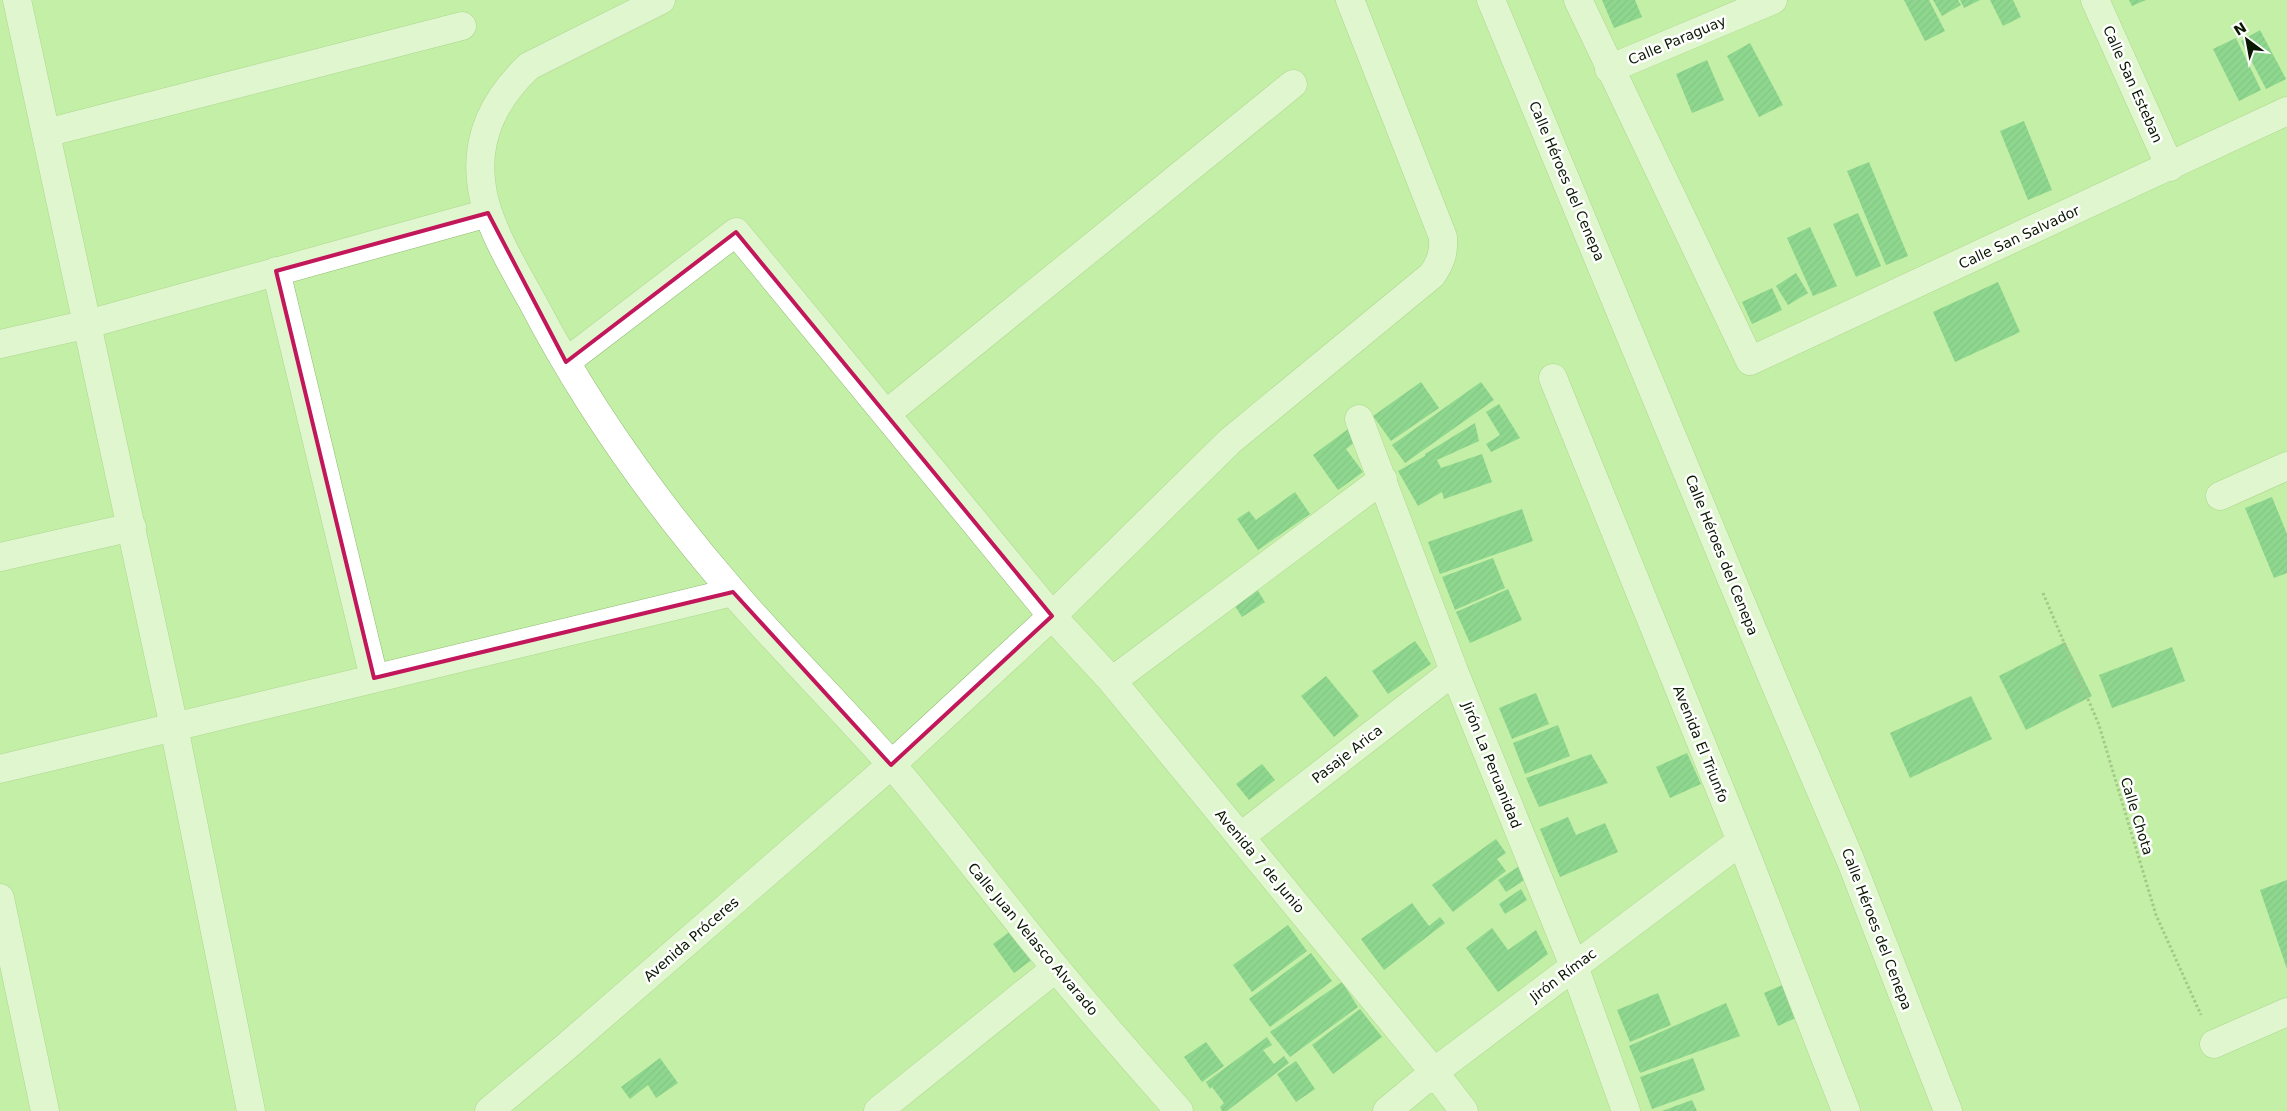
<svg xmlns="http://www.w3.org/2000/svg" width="2287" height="1111" viewBox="0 0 2287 1111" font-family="'DejaVu Sans',sans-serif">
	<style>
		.building { fill: url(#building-hatch) }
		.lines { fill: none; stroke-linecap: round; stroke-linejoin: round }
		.minor-casing { stroke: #90ba73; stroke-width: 29 }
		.path { stroke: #7b9c66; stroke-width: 3; stroke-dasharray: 2.5 2.5; stroke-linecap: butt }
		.minor { stroke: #fff; stroke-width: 28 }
		.marked { fill: none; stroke: #c2185b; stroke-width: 4; stroke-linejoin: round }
		.labels { text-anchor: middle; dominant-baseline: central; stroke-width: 5; stroke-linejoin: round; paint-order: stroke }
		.street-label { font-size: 14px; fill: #091800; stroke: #fff }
	</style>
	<defs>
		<pattern id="building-hatch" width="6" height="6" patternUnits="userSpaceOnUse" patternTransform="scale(1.25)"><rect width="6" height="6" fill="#4aba74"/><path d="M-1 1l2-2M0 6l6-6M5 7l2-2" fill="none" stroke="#3c965d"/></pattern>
	</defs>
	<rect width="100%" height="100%" fill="#c4efa6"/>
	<path class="building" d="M1602 0H1635L1642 17 1614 28Z
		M1904 0H1929L1945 31 1925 41Z
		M1933 0H1958L1961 5 1942 16Z
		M1960 0H1980L1964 8Z
		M1990 0H2013L2021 17 2003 26Z
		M2129 0H2146L2132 6Z
		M2260 30 2286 79 2266 89 2241 41Z
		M2236 38 2261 90 2239 101 2213 49Z
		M1750 43 1783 105 1759 117 1727 56Z
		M1707 60 1724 100 1692 113 1676 74Z
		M2024 121 2052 190 2028 200 2000 131Z
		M1869 162 1908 256 1886 265 1847 171Z
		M1858 213 1881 266 1856 277 1833 224Z
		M1810 227 1837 286 1813 296 1787 238Z
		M1796 273 1808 293 1788 305 1776 286Z
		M1998 282 2020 332 1955 362 1933 312Z
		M1772 288 1782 310 1752 324 1742 302Z
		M1421 382 1439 408 1391 441 1373 416Z
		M1481 382 1494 400 1405 463 1392 445Z
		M1499 404 1520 438 1491 452 1486 444 1500 435 1486 412Z
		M1475 423 1479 441 1437 460 1441 468 1482 454 1492 482 1444 499 1442 492 1418 506 1398 471 1425 456V454Z
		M1355 424 1363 436 1346 449 1363 472 1338 490 1313 455Z
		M1295 492 1310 514 1258 550 1237 519 1249 511 1256 520Z
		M2272 497 2287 534V573L2274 578 2245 508Z
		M1522 509 1533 541 1440 574 1428 542Z
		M1493 558 1505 588 1455 610 1442 577Z
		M1253 583 1265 602 1242 617 1230 598Z
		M1508 589 1522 620 1470 643 1456 612Z
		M1415 641 1431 664 1388 694 1372 671Z
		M2065 642 2092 696 2026 730 1999 676Z
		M2172 647 2185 681 2112 708 2099 675Z
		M1326 676 1359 716 1334 737 1301 696Z
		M1536 693 1549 724 1512 739 1499 708Z
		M1971 696 1992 739 1910 778 1890 733Z
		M1558 725 1570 756 1525 774 1513 743Z
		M1687 753 1701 784 1670 798 1656 767Z
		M1591 754 1608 783 1539 807 1526 778Z
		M1262 764 1275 780 1249 800 1236 784Z
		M1568 817 1576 835 1605 823 1618 852 1560 877 1540 829Z
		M1496 839 1506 853 1497 859 1506 871 1453 912 1432 885Z
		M1521 865 1529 877 1506 892 1498 880Z
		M2287 880V969L2260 890Z
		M1521 889 1527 900 1505 914 1499 904Z
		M1412 903 1429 926 1440 917 1445 923 1384 970 1361 939Z
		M1288 925 1307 951 1252 992 1233 965Z
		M1492 928 1508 950 1536 930 1548 954 1498 992 1466 948Z
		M1012 930 1033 959 1014 973 993 944Z
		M1311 953 1332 981 1270 1027 1249 999Z
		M1342 982 1358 1007 1290 1057 1270 1032Z
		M1787 983 1800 1016 1778 1026 1764 993Z
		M1658 993 1671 1025 1630 1042 1617 1010Z
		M1726 1003 1740 1036 1640 1073 1629 1046Z
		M1360 1009 1382 1037 1333 1074 1312 1045Z
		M1267 1037 1272 1045 1263 1050 1274 1064 1284 1056 1289 1063 1227 1111H1222L1220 1107 1224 1103 1212 1087 1210 1089 1206 1082Z
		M1206 1042 1224 1066 1202 1082 1184 1057Z
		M660 1058 678 1083 656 1098 648 1085 630 1099 621 1087Z
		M1693 1058 1705 1090 1652 1109 1640 1077Z
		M1296 1061 1315 1089 1296 1102 1277 1074Z
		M1692 1100 1697 1111H1662Z"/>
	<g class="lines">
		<g class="minor-casing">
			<path id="minor" d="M17 0 174 727 251 1111
				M661 0 529 66C494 99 474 139 482 188 487 224 514 269 532 301 586 405 655 502 732 591 783 650 839 705 891 764 948 830 999 900 1055 967 1095 1016 1137 1063 1179 1111
				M1491 0 1775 684 1850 859 1948 1111
				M1578 0 1750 361 2287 111
				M2095 0 2170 167
				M1609 69 1773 0
				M46 133 462 26
				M276 271 374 678
				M0 344 88 324 488 213
				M566 362 736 232 1052 616 1112 681 1434 1072 1464 1111
				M1553 378 1741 841 1846 1111
				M886 414 1293 84
				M1359 419 1454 671 1574 966 1626 1111
				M2220 496 2287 466
				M0 557 132 527
				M1112 681 1383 479
				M0 769 733 592
				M1240 837 1454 671
				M0 898 45 1111
				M2214 1044 2287 1012
				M489 1111 567 1046 891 765 1052 616 1230 441 1432 275C1441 262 1444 253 1443 237L1350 0
				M878 1111 1056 968
				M1387 1111 1434 1072 1741 841"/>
		</g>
		<path class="path" d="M2043 593 2099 725 2156 915 2201 1015"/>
		<use href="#minor" class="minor"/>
	</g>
	<path d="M0 0H2287V1111H0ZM488 213 566 362 736 232 1052 616 891 765 733 592 374 678 276 271Z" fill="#c4efa6" fill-opacity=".55" fill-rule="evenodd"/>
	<path class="marked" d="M488 213 566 362 736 232 1052 616 891 765 733 592 374 678 276 271Z"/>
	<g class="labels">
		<g class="street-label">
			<text transform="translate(1677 40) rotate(-23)">Calle Paraguay</text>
			<text transform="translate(2133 84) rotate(66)">Calle San Esteban</text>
			<text transform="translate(1567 181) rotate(67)">Calle Héroes del Cenepa</text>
			<text transform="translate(2019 237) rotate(-25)">Calle San Salvador</text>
			<text transform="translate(1722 555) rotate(68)">Calle Héroes del Cenepa</text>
			<text transform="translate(1701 744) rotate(68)">Avenida El Triunfo</text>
			<text transform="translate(1347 754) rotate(-38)">Pasaje Arica</text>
			<text transform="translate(1492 765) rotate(68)">Jirón La Peruanidad</text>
			<text transform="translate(2137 816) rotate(73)">Calle Chota</text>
			<text transform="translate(1260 861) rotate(50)">Avenida 7 de Junio</text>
			<text transform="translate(1877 929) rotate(69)">Calle Héroes del Cenepa</text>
			<text transform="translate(691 939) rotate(-41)">Avenida Próceres</text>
			<text transform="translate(1033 939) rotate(50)">Calle Juan Velasco Alvarado</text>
			<text transform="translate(1563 975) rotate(-37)">Jirón Rímac</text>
		</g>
	</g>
	<g transform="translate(2247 40) rotate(328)" stroke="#ffffff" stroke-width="4" paint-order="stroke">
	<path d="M0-4L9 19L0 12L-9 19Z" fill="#091800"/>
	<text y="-8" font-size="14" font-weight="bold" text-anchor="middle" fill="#091800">N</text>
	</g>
</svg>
